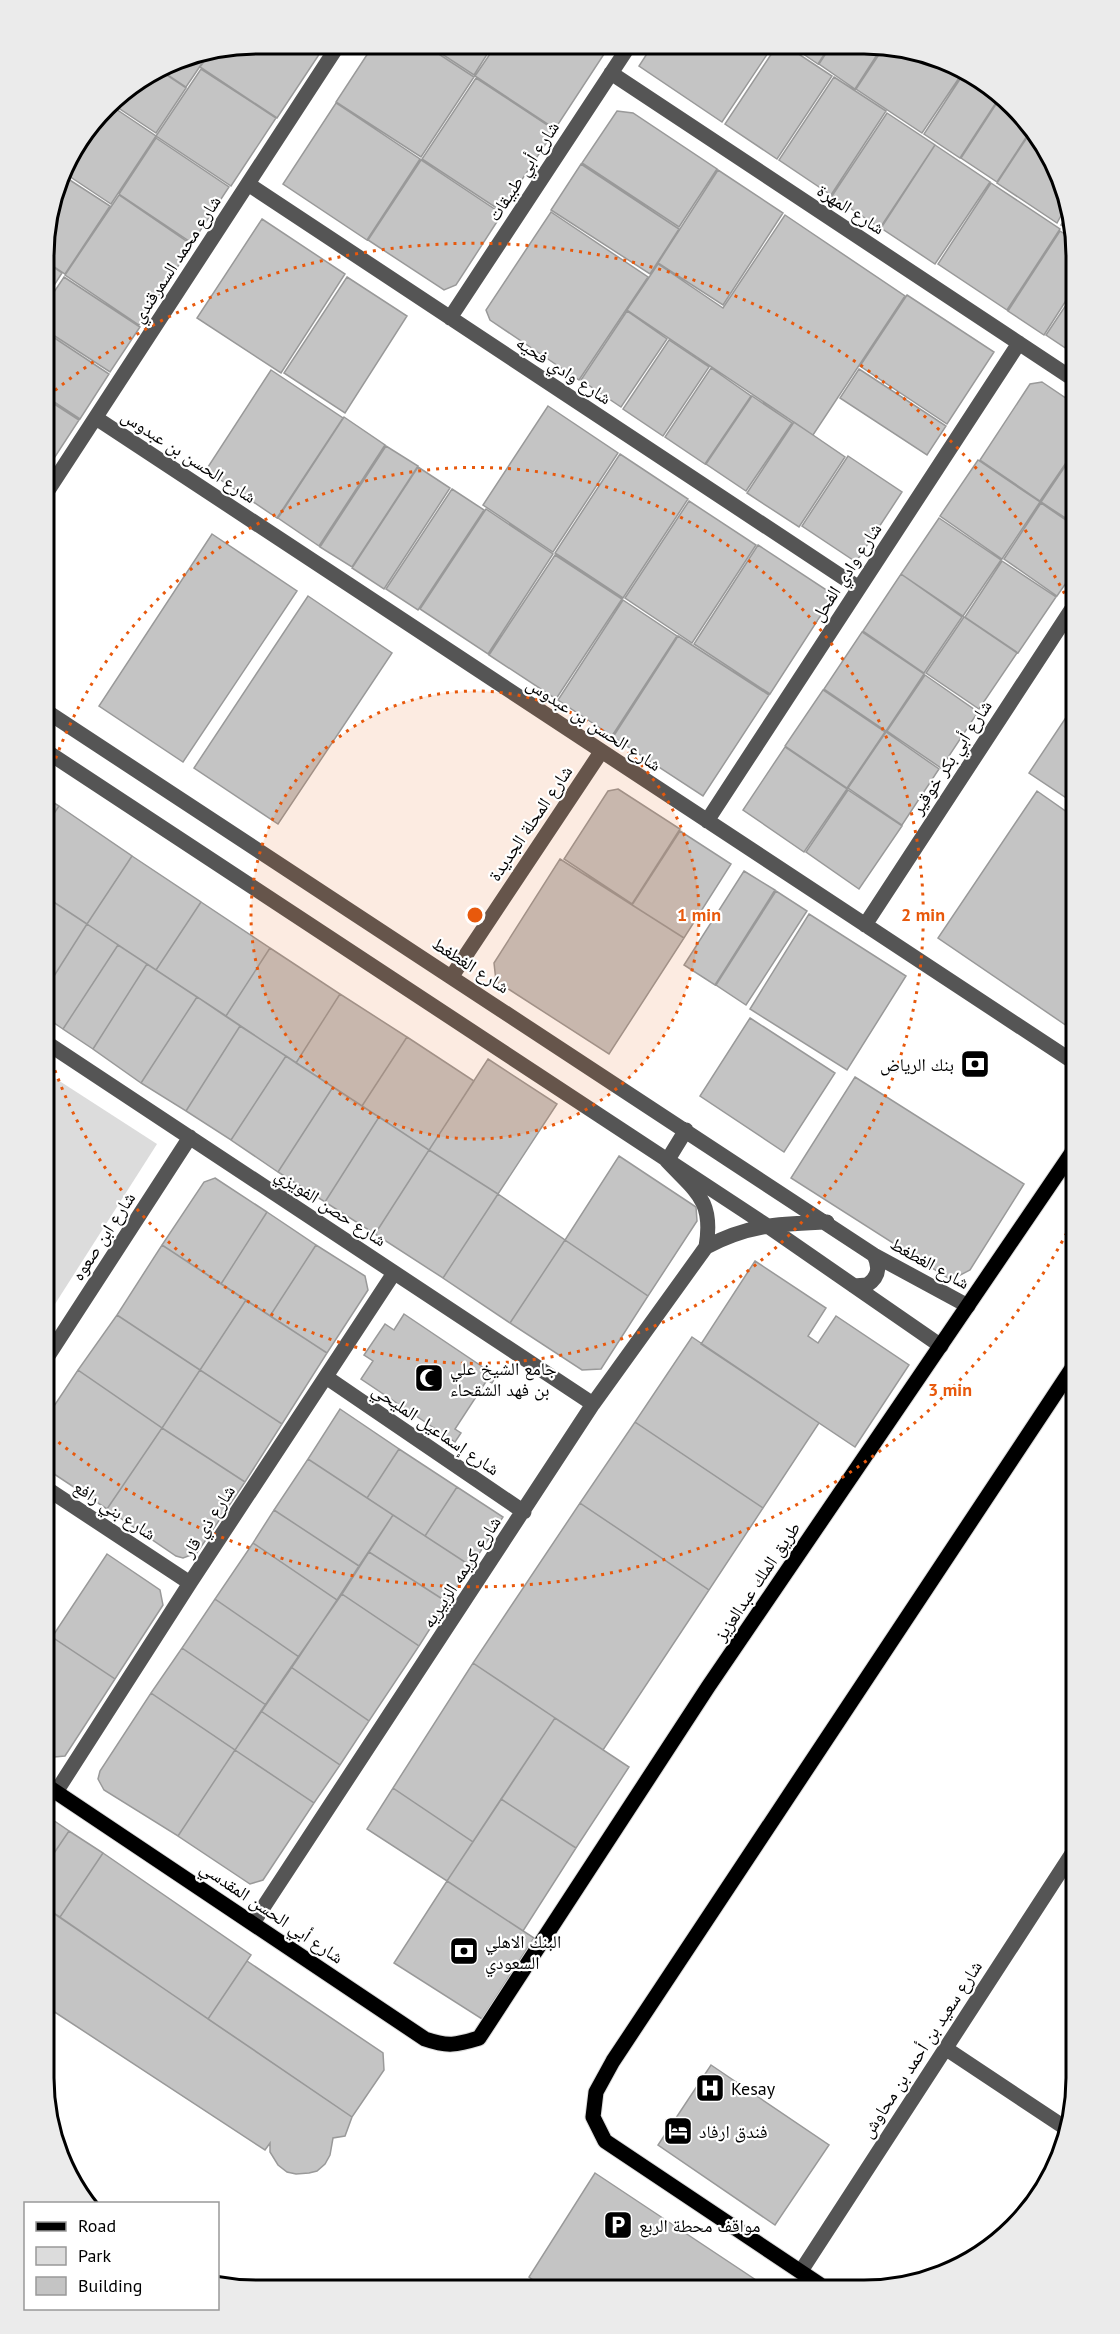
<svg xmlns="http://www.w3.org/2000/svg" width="1120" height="2334" viewBox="0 0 1120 2334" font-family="'PT Sans','Noto Naskh Arabic',sans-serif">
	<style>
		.green { fill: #dcdcdc }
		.building { fill: #c4c4c4; stroke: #999; stroke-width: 1.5 }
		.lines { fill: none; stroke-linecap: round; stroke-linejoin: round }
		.major-casing { stroke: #dbdbdb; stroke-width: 17 }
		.minor { stroke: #555; stroke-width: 15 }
		.major { stroke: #000; stroke-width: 15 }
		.ring { fill: none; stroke: #e8590c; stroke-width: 3; stroke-dasharray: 3 6 }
		.labels { text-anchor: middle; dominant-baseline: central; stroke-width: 4.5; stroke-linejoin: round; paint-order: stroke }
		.street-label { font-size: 18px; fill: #000; stroke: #fff }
		.poi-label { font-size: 18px; fill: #000; stroke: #fff; text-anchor: start }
		.rim { fill: none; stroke: #000; stroke-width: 3 }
		.centre { fill: #e8590c; stroke: #fff; stroke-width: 3 }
		.ring-label { font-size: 18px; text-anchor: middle; font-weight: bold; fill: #e8590c; stroke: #fff; stroke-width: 4.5; stroke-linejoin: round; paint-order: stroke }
	</style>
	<rect width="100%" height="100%" fill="#fff"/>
	<path class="green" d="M47 1073 157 1144 48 1315Z"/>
	<path class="building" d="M256 44H319L324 47 277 118 200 67 210 53Z
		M374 44 425 45 474 77 421 157 336 102Z
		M428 45H493L474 75Z
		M496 45 605 46 608 48 555 129 475 76Z
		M652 46 772 47 722 122 639 66Z
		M776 47H788L832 76 777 159 725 124Z
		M793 47H829L818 64Z
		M830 47H882L855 89 819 64Z
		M884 47 905 48 961 75 922 133 856 89Z
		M209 53 186 87 159 69 175 60Z
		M201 69 276 118 231 186 156 136Z
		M159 70 186 88 156 133 111 103 116 97Z
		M962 76 1001 95 960 158 924 134Z
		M834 77 886 111 831 195 779 160Z
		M476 78 555 130 501 211 422 159Z
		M1002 95 1031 130 997 182 961 158Z
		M336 103 420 159 367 240 283 184Z
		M110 105 156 136 111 204 63 172 66 162Z
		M617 111 633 113 717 169 679 227 582 163Z
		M887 113 935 145 880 228 832 196Z
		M1032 130 1048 150 1069 201 1057 223 997 183Z
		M156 138 229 187 192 243 119 194Z
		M935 145 990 182 935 264 881 228Z
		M421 160 502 214 456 285 444 290 368 240Z
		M581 164 679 229 650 274 551 210Z
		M718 170 783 213 723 305 658 263Z
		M62 175 110 206 65 274 44 260V242Z
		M991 183 1060 229 1007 310 938 264Z
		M119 195 192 245 139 325 65 275Z
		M551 212 648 277 579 380 490 320 486 310Z
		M1069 213V230L1061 225Z
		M785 215 905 296 813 435 627 310 658 264 723 308Z
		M262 219 345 274 281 373 197 318Z
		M1060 231 1069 237V296L1044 335 1008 311Z
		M44 261 62 273 44 301Z
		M64 277 140 327 110 372 44 329V307Z
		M347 277 407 316 345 413 284 373Z
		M907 295 994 352 947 424 860 366Z
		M1070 299V351L1046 335Z
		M627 311 667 339 621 407 581 380Z
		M44 331 109 374 80 419 45 396Z
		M669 340 709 367 663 436 623 409Z
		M711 368 751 396 705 464 665 437Z
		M859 369 946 426 927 455 840 398Z
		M271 370 343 418 277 518 206 470Z
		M1042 382 1070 401V457L1040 501 980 460 1030 384Z
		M752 396 792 423 746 491 706 464Z
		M45 398 79 420 49 466 45 463Z
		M548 406 618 453 553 552 483 505Z
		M344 417 385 445 319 546 278 518Z
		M794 422 845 457 799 527 747 493Z
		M386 446 418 466 352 567 320 547Z
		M620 454 688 499 623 598 555 553Z
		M848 456 902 492 856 562 802 526Z
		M1070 459V521L1041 502Z
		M978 460 1040 502 1002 559 940 516Z
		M418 467 450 488 384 589 352 568Z
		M452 489 484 510 418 610 386 589Z
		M689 501 756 545 692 643 625 598Z
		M1041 503 1070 523 1071 576 1057 596 1004 559Z
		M486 509 553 554 488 654 420 609Z
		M939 518 1001 560 963 616 901 574Z
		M212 534 297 591 183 762 99 706Z
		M758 545 834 595 770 694 694 644Z
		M555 555 622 599 556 699 489 655Z
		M1002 561 1056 597 1018 653 965 617Z
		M901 574 962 617 924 673 863 631Z
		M308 596 392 653 278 824 194 768Z
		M623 600 677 636 612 736 558 700Z
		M964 617 1017 653 979 709 926 673Z
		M862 632 924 674 886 731 824 689Z
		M678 636 769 695 703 796 613 737Z
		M925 675 978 712 941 768 887 731Z
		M823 690 885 732 847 788 785 746Z
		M1071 710V801L1029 773Z
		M886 732 939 769 902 825 848 788Z
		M785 747 847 789 804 852 743 810Z
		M618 789 680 829 632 904 564 859 608 791Z
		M848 790 902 826 859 889 806 852Z
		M1037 791 1071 815 1072 1017 1067 1026 938 938Z
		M46 798 59 806 46 825Z
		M59 806 132 856 87 924 46 897V825Z
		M680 831 731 864 684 938 632 905Z
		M132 856 201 902 156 970 87 924Z
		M560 859 684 938 609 1054 496 981 494 963Z
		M744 871 775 890 715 985 684 965Z
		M776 891 807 911 746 1005 716 985Z
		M46 897 87 924 47 987Z
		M201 902 270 948 226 1016 156 970Z
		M809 914 906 976 847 1070 750 1009Z
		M87 924 118 945 63 1029 47 1018V987Z
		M118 945 147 964 93 1049 63 1029Z
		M270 948 340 994 296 1063 226 1016Z
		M147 964 197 997 141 1083 93 1049Z
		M340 994 407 1037 362 1106 296 1063Z
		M197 997 240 1026 186 1111 141 1083Z
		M750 1018 835 1073 784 1152 700 1096Z
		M240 1026 286 1056 231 1140 186 1111Z
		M407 1037 474 1081 429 1150 362 1106Z
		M286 1056 333 1087 278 1172 231 1140Z
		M488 1059 557 1104 498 1194 429 1150Z
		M855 1077 1024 1184 970 1270 951 1280 791 1178Z
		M333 1087 379 1117 325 1202 278 1172Z
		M379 1117 429 1150 375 1234 325 1202Z
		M429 1150 498 1194 443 1278 375 1234Z
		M619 1156 696 1207 697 1221 648 1296 565 1240Z
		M215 1178 267 1212 221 1284 162 1245 204 1182Z
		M498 1194 565 1240 510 1323 443 1278Z
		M267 1212 316 1245 270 1316 221 1284Z
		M565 1240 648 1296 601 1369 582 1370 510 1323Z
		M162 1245 246 1300 200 1370 117 1315Z
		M316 1245 365 1276 368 1290 327 1353 270 1316Z
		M755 1261 826 1308 808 1336 818 1343 836 1316 909 1365 855 1447 701 1344Z
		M246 1300 327 1353 282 1424 200 1370Z
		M404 1314 496 1376 492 1383 487 1380 455 1429 461 1433 455 1442 361 1379 373 1361 364 1355 385 1324 394 1330Z
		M117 1315 200 1370 162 1428 78 1370Z
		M692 1337 819 1423 763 1508 635 1422Z
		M78 1370 162 1428 107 1509 48 1470V1415Z
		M200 1370 282 1424 245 1482 162 1428Z
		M340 1409 399 1449 367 1498 308 1459Z
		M635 1422 763 1508 709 1590 580 1503Z
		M162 1428 245 1482 197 1553 183 1558 176 1556 107 1509Z
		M399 1449 457 1487 425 1536 367 1498Z
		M308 1459 393 1515 359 1566 274 1510Z
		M457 1487 503 1517 471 1566 425 1536Z
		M580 1503 709 1590 603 1750 473 1663Z
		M274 1510 359 1566 337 1600 253 1543Z
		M393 1515 471 1566 447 1602 369 1552Z
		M253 1543 337 1600 299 1657 215 1599Z
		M369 1552 447 1602 419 1646 342 1594Z
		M107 1554 160 1590 163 1605 115 1679 52 1637Z
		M342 1594 419 1646 369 1721 291 1667Z
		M215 1599 299 1657 266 1705 182 1648Z
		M49 1635 115 1679 65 1756 54 1757 49 1754Z
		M182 1648 266 1705 235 1750 151 1693Z
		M473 1663 555 1718 473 1842 393 1788Z
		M291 1667 369 1721 340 1765 261 1711Z
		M151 1693 235 1750 178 1836 104 1790 98 1779 100 1771Z
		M261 1711 340 1765 314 1803 235 1750Z
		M555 1718 629 1767 576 1848 501 1799Z
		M235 1750 314 1803 263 1880 250 1884 178 1836Z
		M393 1788 473 1842 447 1881 367 1829Z
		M501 1799 576 1848 523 1931 447 1881Z
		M50 1818 69 1831 50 1859Z
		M69 1831 103 1853 60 1917 50 1911V1859Z
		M103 1853 251 1955 208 2019 60 1917Z
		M447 1881 534 1938 482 2019 394 1963Z
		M50 1911 352 2117 345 2136 333 2138 330 2155 325 2164 317 2171 309 2173 296 2174 287 2172 278 2165 270 2152V2143L265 2150 50 2009Z
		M247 1961 383 2053 384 2070 352 2117 208 2019Z
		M711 2065 829 2145 775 2225 658 2145Z
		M595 2173 762 2284 540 2285 529 2277Z"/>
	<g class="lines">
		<g class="major-casing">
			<path id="major" d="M50 1788 425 2039C448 2047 456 2045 479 2038L708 1687 1073 1151
				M819 2284 605 2141 593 2117 596 2092 613 2061 1073 1367"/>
		</g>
		<path class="minor" d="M611 73 1070 377
			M248 184 859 588
			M450 318 629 46
			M96 418 1072 1061
			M45 495 339 44
			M46 711 874 1255 968 1306
			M46 751 766 1225 941 1346
			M707 821 1019 343
			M865 925 1071 610
			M452 976 601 752
			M47 1043 593 1404
			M686 1130 667 1161C696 1192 714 1200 706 1247
			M854 1286 867 1285C879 1277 880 1267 874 1255
			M48 1356 190 1137
			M326 1377 524 1512
			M49 1490 190 1583
			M56 1792 190 1583 394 1273
			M253 1923 593 1404 706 1247C750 1224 779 1224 827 1222
			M945 2048 1067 2129
			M801 2271 1075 1849"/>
		<use href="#major" class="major"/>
	</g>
	<circle cx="475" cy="915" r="224" fill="#e8590c" fill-opacity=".12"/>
	<g class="ring">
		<circle cx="475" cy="915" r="224"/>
		<path d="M47 784A448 448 0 1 1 48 1050"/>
		<path d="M1071 1225A672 672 0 0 1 52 1437M48 396A672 672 0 0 1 1068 600"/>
	</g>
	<defs>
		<g id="bank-square" transform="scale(1.5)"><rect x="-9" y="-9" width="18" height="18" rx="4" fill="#000" stroke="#fff"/><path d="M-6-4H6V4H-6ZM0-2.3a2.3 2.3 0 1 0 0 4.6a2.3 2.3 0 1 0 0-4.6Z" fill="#fff"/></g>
		<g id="mosque-square" transform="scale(1.5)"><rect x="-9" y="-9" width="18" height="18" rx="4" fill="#000" stroke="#fff"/><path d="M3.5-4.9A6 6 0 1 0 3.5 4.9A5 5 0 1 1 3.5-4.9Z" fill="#fff"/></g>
		<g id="hospital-square" transform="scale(1.5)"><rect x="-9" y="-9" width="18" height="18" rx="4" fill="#000" stroke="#fff"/><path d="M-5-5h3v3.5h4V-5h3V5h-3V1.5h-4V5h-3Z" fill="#fff"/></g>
		<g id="hotel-square" transform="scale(1.5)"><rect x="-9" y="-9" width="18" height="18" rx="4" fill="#000" stroke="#fff"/><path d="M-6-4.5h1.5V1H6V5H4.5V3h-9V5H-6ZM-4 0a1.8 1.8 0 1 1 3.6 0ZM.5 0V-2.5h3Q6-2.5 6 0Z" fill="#fff"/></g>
		<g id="parking-square" transform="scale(1.5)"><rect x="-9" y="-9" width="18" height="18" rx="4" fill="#000" stroke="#fff"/><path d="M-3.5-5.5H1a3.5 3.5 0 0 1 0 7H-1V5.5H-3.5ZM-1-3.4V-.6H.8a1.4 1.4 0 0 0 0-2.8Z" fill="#fff"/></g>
	</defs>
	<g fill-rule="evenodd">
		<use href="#bank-square" x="975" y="1064"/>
		<use href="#mosque-square" x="429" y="1378"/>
		<use href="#bank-square" x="464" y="1951"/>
		<use href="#hospital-square" x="710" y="2088"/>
		<use href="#hotel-square" x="678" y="2131"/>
		<use href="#parking-square" x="618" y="2225"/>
	</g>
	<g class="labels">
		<g class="street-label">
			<text transform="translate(523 171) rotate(-57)">شارع أبي طبيقات</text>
			<text transform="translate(851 209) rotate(33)">شارع المهرة</text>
			<text transform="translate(176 259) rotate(-57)">شارع محمد السمرقندي</text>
			<text transform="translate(564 370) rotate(33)">شارع وادي فحيه</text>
			<text transform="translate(189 456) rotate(33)">شارع الحسن بن عبدوس</text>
			<text transform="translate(846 572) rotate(-57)">شارع وادي الفحل</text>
			<text transform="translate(594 724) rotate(33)">شارع الحسن بن عبدوس</text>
			<text transform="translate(951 757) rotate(-57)">شارع أبي بكر خوقير</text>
			<text transform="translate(530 823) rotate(-56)">شارع المحلة الجديدة</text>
			<text transform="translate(471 965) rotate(33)">شارع الغطغط</text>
			<text transform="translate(331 1207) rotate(33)">شارع حصن الفويزي</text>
			<text transform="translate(103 1236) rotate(-57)">شارع ابن صعوه</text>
			<text transform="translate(930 1263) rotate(29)">شارع الغطغط</text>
			<text transform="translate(436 1429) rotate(34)">شارع إسماعيل المليحي</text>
			<text transform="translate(115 1510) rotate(33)">شارع بني رافع</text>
			<text transform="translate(208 1521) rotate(-57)">شارع ذي قار</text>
			<text transform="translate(461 1572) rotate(-57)">شارع كريمه الزبيريه</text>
			<text transform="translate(757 1581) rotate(-56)">طريق الملك عبدالعزيز</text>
			<text transform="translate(272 1912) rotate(34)">شارع أبي الحسن المقدسي</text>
			<text transform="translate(921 2049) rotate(-57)">شارع سعيد بن أحمد بن محاوش</text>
		</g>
		<g class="poi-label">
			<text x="954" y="1064" text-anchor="end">بنك الرياض</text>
			<text x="450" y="1368">جامع الشيخ علي<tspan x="450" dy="21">بن فهد الشقحاء</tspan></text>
			<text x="485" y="1941">البنك الاهلي<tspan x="485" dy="21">السعودي</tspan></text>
			<text x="731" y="2088">Kesay</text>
			<text x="699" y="2131">فندق ارفاد</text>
			<text x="639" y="2225">مواقف محطة الربع</text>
		</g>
	</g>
	<path d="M0 0H1120V2334H0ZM256 54H864A202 202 0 0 1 1066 256V2078A202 202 0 0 1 864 2280H256A202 202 0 0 1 54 2078V256A202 202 0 0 1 256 54Z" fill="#ebebeb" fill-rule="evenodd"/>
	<path class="rim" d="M256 54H864A202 202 0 0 1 1066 256V2078A202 202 0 0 1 864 2280H256A202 202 0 0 1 54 2078V256A202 202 0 0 1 256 54Z"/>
	<circle cx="475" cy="915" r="9" class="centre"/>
	<g class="ring-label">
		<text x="699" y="921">1 min</text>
		<text x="923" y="921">2 min</text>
		<text x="950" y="1396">3 min</text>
	</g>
	<rect x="24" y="2202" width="195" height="108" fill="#ffffff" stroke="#999999" stroke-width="1.5"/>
	<rect x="36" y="2222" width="30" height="9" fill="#000000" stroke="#999999" stroke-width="1.5"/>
	<text x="78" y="2232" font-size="18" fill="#000000">Road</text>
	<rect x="36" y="2247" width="30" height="18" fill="#dcdcdc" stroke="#999999" stroke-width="1.5"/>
	<text x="78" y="2262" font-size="18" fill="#000000">Park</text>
	<rect x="36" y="2277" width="30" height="18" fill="#c4c4c4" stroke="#999999" stroke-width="1.5"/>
	<text x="78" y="2292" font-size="18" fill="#000000">Building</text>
</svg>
